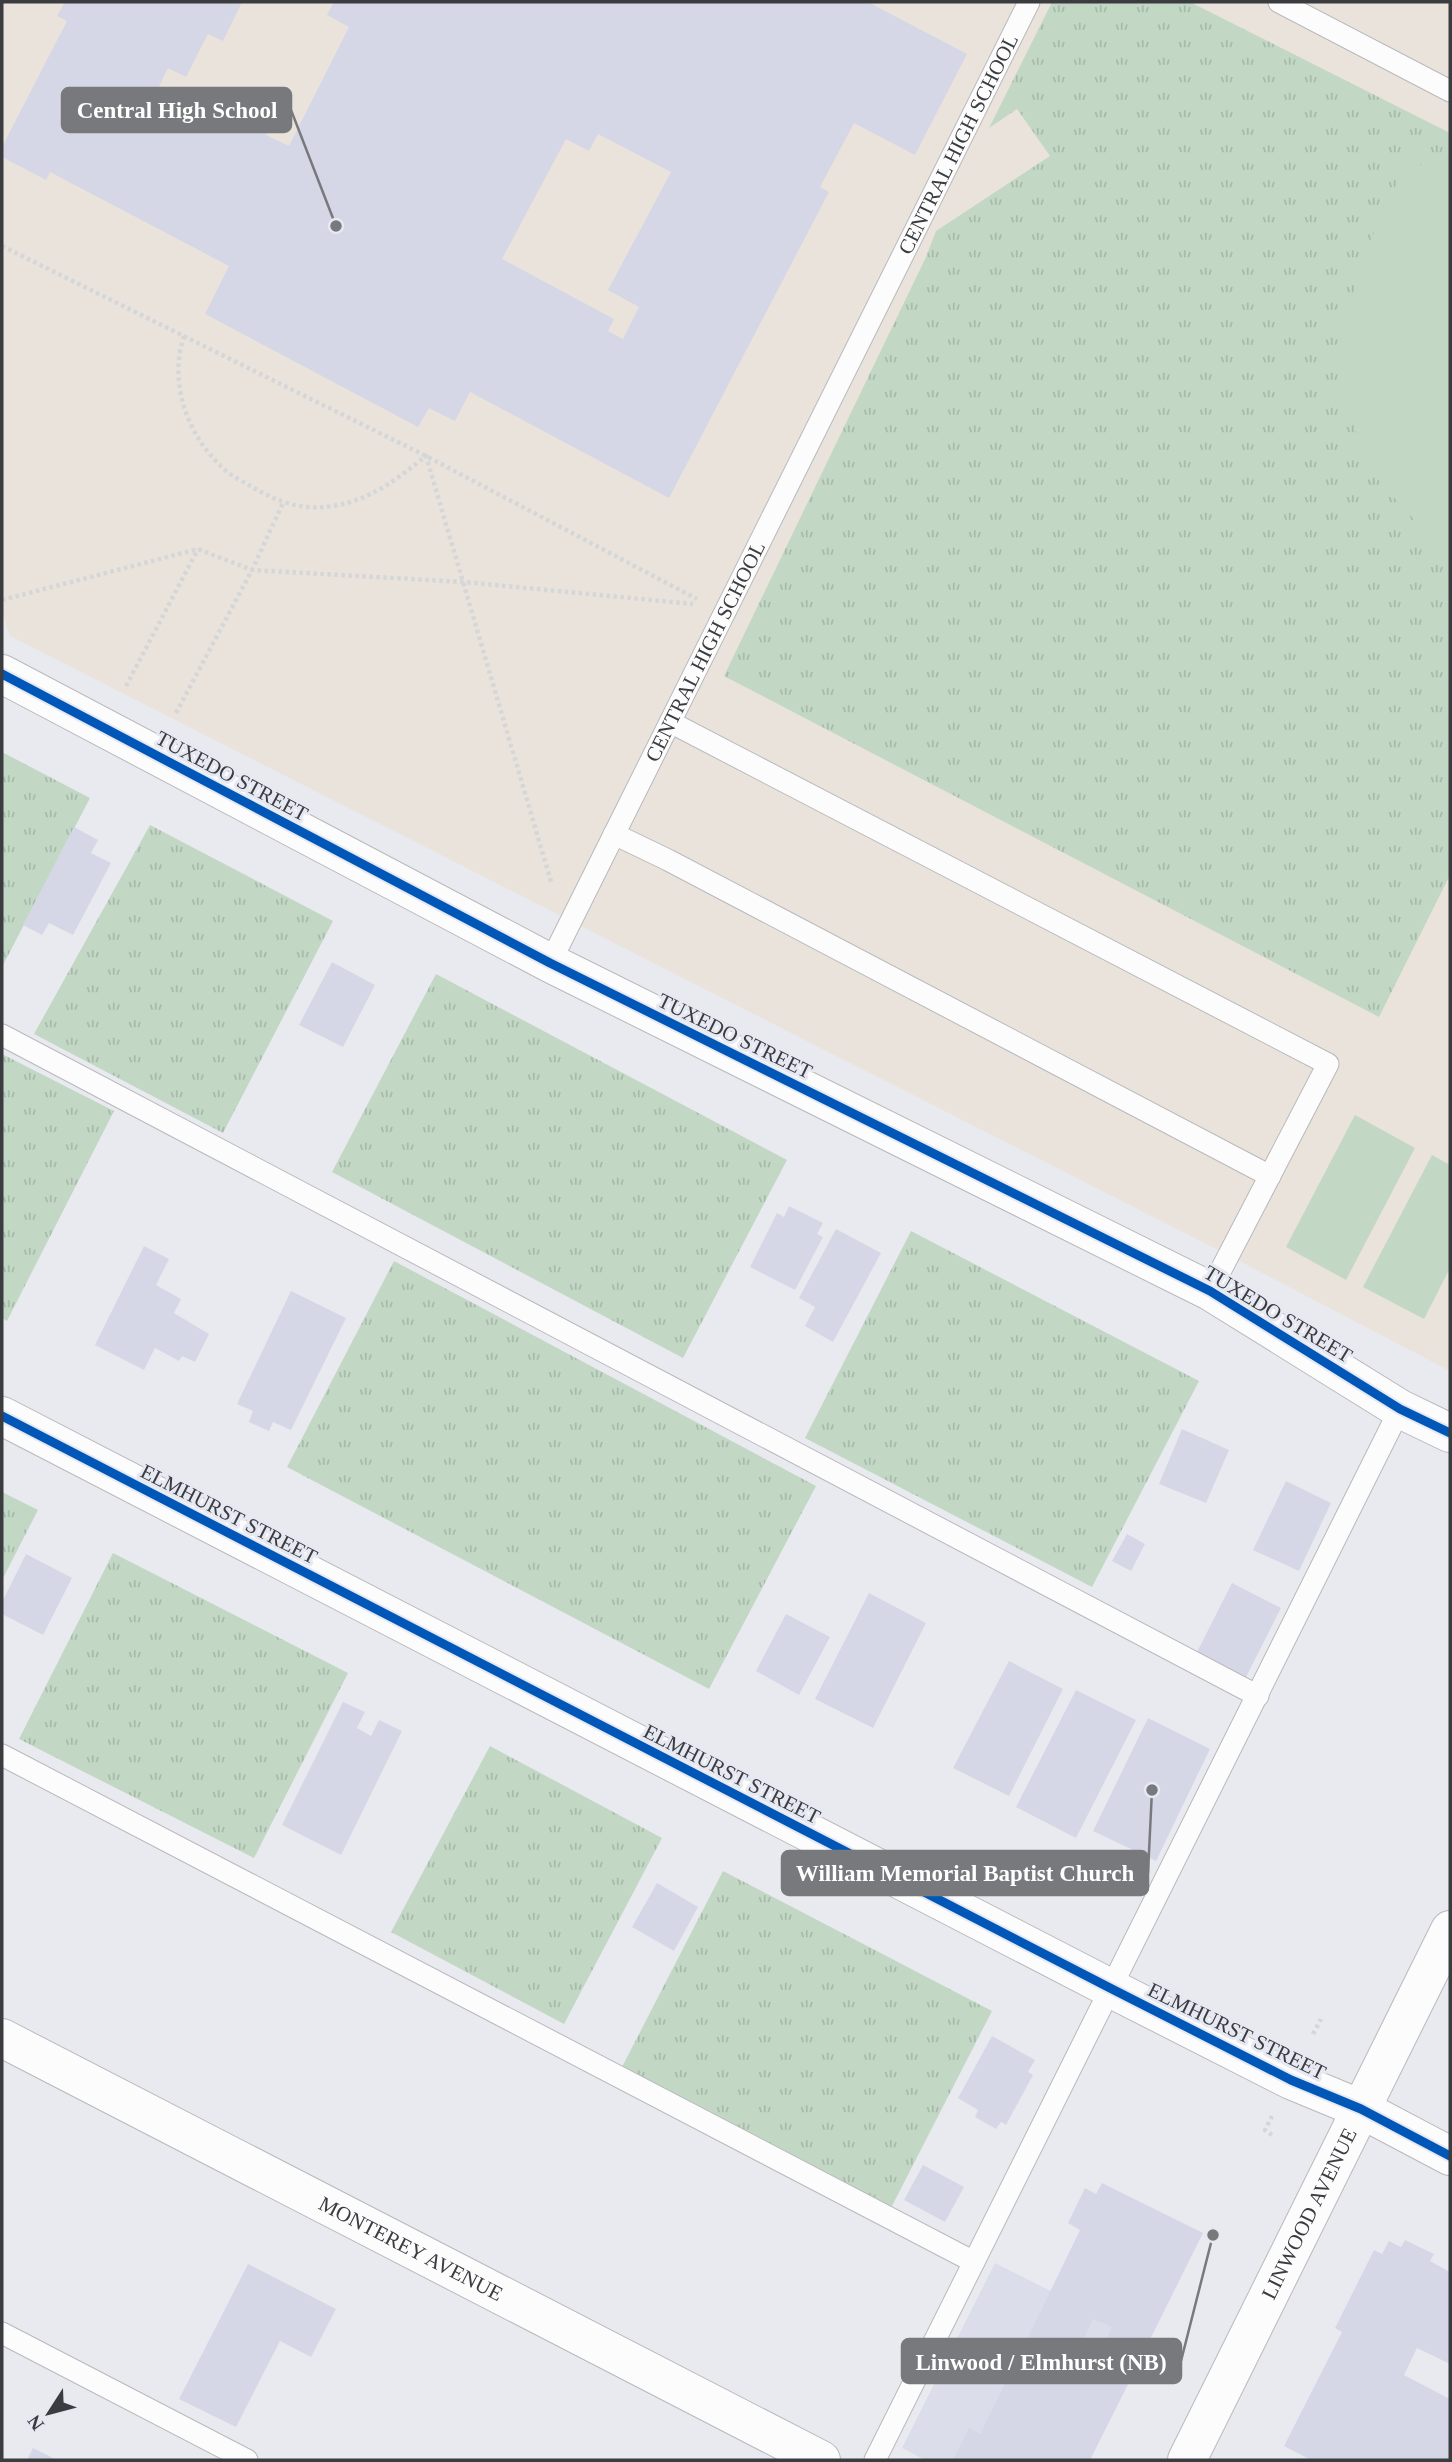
<svg xmlns="http://www.w3.org/2000/svg" width="1452" height="2462" viewBox="0 0 1452 2462" font-family="'Times New Roman',serif">
	<style>
		.built { fill: #dbdeea }
		.education { fill: #eae3db }
		.grass { fill: url(#grass-tufts) }
		.pitch { fill: #c2d8c5 }
		.building { fill: #d6d7e6; fill-rule: evenodd }
		.lines { fill: none; stroke-linecap: round; stroke-linejoin: round }
		.lane-casing { stroke: #b9b9bd; stroke-width: 23 }
		.street-casing { stroke: #b9b9bd; stroke-width: 40 }
		.secondary-casing { stroke: #b9b9bd; stroke-width: 40 }
		.path { stroke: #d5d6d7; stroke-width: 4.5; stroke-dasharray: 3.5 3.5; stroke-linecap: butt }
		.lane { stroke: #fcfcfd; stroke-width: 21 }
		.street { stroke: #fcfcfd; stroke-width: 38 }
		.secondary { stroke: #fcfcfd; stroke-width: 38 }
		.cycleway-casing { stroke: #e6e9f2; stroke-width: 13 }
		.cycleway { stroke: #0057b8; stroke-width: 9 }
		.labels { text-anchor: middle; dominant-baseline: central; stroke-width: 6; stroke-linejoin: round; paint-order: stroke }
		.street-label { font-size: 21px; fill: #3b3c40; stroke: #e6e9f2 }
		.leader { fill: none; stroke: #78797d; stroke-width: 2.5 }
		.callout-dot { fill: #78797d; stroke: #e6e9f2; stroke-width: 2.5 }
		.callout { fill: #78797d; stroke: #78797d; stroke-width: 2.5 }
		.callout-label { font-size: 23px; text-anchor: middle; font-weight: bold; fill: #fff }
	</style>
	<defs>
		<pattern id="grass-tufts" width="24" height="20" patternUnits="userSpaceOnUse" patternTransform="scale(1.75)"><rect width="24" height="20" fill="#c2d8c5"/><path d="M3 7l-1-3M5 7V3M7 7l1-3M15 17l-1-3M17 17v-4M19 17l1-3" fill="none" stroke="#a8baaa"/></pattern>
	</defs>
	<rect width="100%" height="100%" fill="#e9eaef"/>
	<path class="built" d="M995 2263 1150 2341 1090 2460H925L902 2448Z"/>
	<path class="education" d="M2 2H1450V1371L1228 1255 10 636 2 612Z"/>
	<path class="grass" d="M1052 2H1190L1450 133V875L1379 1017 724 676 926 257 936 231 1050 156 1017 109 989 128Z
		M2 752 90 798 2 967Z
		M150 825 333 921 223 1133 34 1034Z
		M436 974 787 1160 683 1358 332 1172Z
		M2 1054 114 1111 7 1321 2 1318Z
		M911 1231 1199 1381 1092 1587 805 1438Z
		M394 1261 816 1486 709 1689 287 1467Z
		M2 1492 38 1510 2 1580Z
		M113 1553 348 1673 254 1858 19 1739Z
		M490 1746 662 1838 564 2024 391 1932Z
		M723 1871 992 2011 891 2208 622 2067Z"/>
	<path class="pitch" d="M1408 158 1450 181V557L1443 552 1365 465 1336 356 1364 255Z
		M1355 1115 1415 1148 1346 1280 1286 1247Z
		M1432 1155 1450 1165V1268L1424 1319 1363 1287Z"/>
	<path class="building" d="M65 2H242L223 41 208 34 186 77 168 68 155 95 167 101 171 95 223 122 235 97 276 117 266 135 289 146 349 27 327 15 334 2H868L967 54 915 155 854 123 820 187 829 192 669 498 470 392 455 421 429 408 418 427 205 314 229 266 50 172 46 180 2 157V147L67 21 57 16ZM598 134 671 172 608 290 639 307 623 339 608 331 614 319 502 259 566 139 589 151Z
		M74 827 98 840 91 853 111 863 73 935 49 923 42 935 23 925Z
		M332 962 375 985 343 1047 299 1025Z
		M789 1206 823 1223 817 1234 823 1237 795 1290 750 1267 777 1213 784 1217Z
		M836 1229 881 1253 833 1342 805 1326 815 1307 799 1298Z
		M144 1246 169 1259 156 1285 181 1299 174 1313 209 1334 195 1362 182 1356 179 1361 155 1348 144 1370 95 1345Z
		M291 1291 346 1318 291 1430 273 1422 269 1431 249 1422 253 1411 237 1404Z
		M1182 1429 1229 1450 1206 1503 1159 1484Z
		M1286 1481 1331 1503 1299 1571 1253 1550Z
		M1127 1534 1145 1544 1131 1571 1112 1561Z
		M26 1554 72 1578 43 1635 2 1614V1602Z
		M1232 1583 1281 1608 1246 1677 1197 1652Z
		M869 1593 926 1623 873 1728 815 1699Z
		M786 1614 830 1637 799 1695 756 1671Z
		M1009 1661 1063 1689 1009 1796 953 1768Z
		M1076 1690 1136 1720 1076 1838 1016 1807Z
		M343 1702 365 1712 357 1728 371 1736 379 1720 402 1731 341 1855 282 1825Z
		M1148 1718 1210 1749 1156 1861 1093 1831Z
		M657 1883 698 1907 674 1951 632 1927Z
		M992 2036 1035 2060 1028 2072 1033 2075 1006 2125 1001 2122 996 2129 975 2117 978 2110 958 2098Z
		M923 2165 964 2187 945 2222 904 2200Z
		M1102 2183 1203 2233 1090 2460H953L969 2428 980 2434 1048 2296 1080 2230 1068 2223 1085 2188 1096 2194ZM1093 2319 1112 2327 1101 2349 1083 2340Z
		M1405 2240 1434 2254 1430 2261 1450 2272V2364L1417 2348 1404 2375 1450 2399V2460H1311L1284 2446 1342 2332 1335 2328 1374 2250 1382 2254 1389 2241 1401 2247Z
		M248 2264 336 2309 311 2357 280 2341 236 2427 179 2399Z
		M33 2448 57 2460H27Z"/>
	<g class="lines">
		<g class="lane-casing">
			<g id="lane">
				<path d="M1279 2 1450 91"/>
				<path d="M670 722 1328 1064 1210 1291"/>
				<path d="M614 834 668 860 1270 1176"/>
				<path id="s1" d="M550 963 1029 2"/>
				<path d="M2 1035 1258 1696"/>
				<path d="M2 1755 974 2262"/>
				<path d="M2 2333 247 2460"/>
				<path d="M875 2460 1400 1409"/>
			</g>
		</g>
		<g class="street-casing">
			<g id="street">
				<path d="M2 674 550 963 1210 1291 1400 1409 1450 1433"/>
				<path d="M2 1416 1110 1988 1291 2080 1361 2109 1450 2156"/>
				<path id="s2" d="M2 2038 821 2460"/>
			</g>
		</g>
		<g class="secondary-casing">
			<g id="secondary">
				<path id="s3" d="M1187 2460 1450 1930"/>
			</g>
		</g>
		<path class="path" d="M2 246 426 456 697 599
			M184 336C168 384 188 437 225 470 233 477 244 482 252 487 278 502 303 511 333 506 371 500 397 479 426 456L552 885
			M2 600 198 549 252 570 464 582 693 604
			M126 686 198 549
			M176 713 252 570 283 503
			M1313 2034 1321 2019
			M1272 2135 1265 2130 1272 2116"/>
		<use href="#lane" class="lane"/>
		<use href="#street" class="street"/>
		<use href="#secondary" class="secondary"/>
		<g class="cycleway-casing">
			<path id="cycleway" d="M2 674 550 963 1210 1291 1400 1409 1450 1433
				M2 1416 1110 1988 1291 2080 1361 2109 1450 2156"/>
		</g>
		<use href="#cycleway" class="cycleway"/>
	</g>
	<g class="labels">
		<g class="street-label">
			<text stroke="none"><textPath href="#s1" startOffset="915">CENTRAL HIGH SCHOOL</textPath></text>
			<text stroke="none"><textPath href="#s1" startOffset="348">CENTRAL HIGH SCHOOL</textPath></text>
			<text transform="translate(232 776) rotate(28)">TUXEDO STREET</text>
			<text transform="translate(735 1036) rotate(26)">TUXEDO STREET</text>
			<text transform="translate(1278 1314) rotate(31)">TUXEDO STREET</text>
			<text transform="translate(229 1514) rotate(27)">ELMHURST STREET</text>
			<text transform="translate(732 1774) rotate(27)">ELMHURST STREET</text>
			<text transform="translate(1237 2031) rotate(26)">ELMHURST STREET</text>
			<text stroke="none"><textPath href="#s3" startOffset="275">LINWOOD AVENUE</textPath></text>
			<text stroke="none"><textPath href="#s2" startOffset="460">MONTEREY AVENUE</textPath></text>
		</g>
	</g>
	<path class="leader" d="M336 226L291 110M1152 1790L1148 1873M1213 2235L1181 2361"/>
	<g class="callout-dot">
		<circle cx="336" cy="226" r="7"/>
		<circle cx="1152" cy="1790" r="7"/>
		<circle cx="1213" cy="2235" r="7"/>
	</g>
	<g class="callout">
		<rect x="62" y="88" width="229" height="44" rx="7"/>
		<rect x="782" y="1851" width="366" height="44" rx="7"/>
		<rect x="902" y="2339" width="279" height="44" rx="7"/>
	</g>
	<g class="callout-label">
		<text x="177" y="118">Central High School</text>
		<text x="965" y="1881">William Memorial Baptist Church</text>
		<text x="1041" y="2370">Linwood / Elmhurst (NB)</text>
	</g>
	<rect width="1452" height="2462" fill="none" stroke="#3b3c40" stroke-width="7"/>
	<g transform="translate(49 2413) rotate(234)" stroke="#e6e9f2" stroke-width="5" paint-order="stroke">
	<path d="M0-5L12 26L0 18L-12 26Z" fill="#3b3c40"/>
	<text y="-10" font-size="19" font-weight="bold" text-anchor="middle" fill="#3b3c40">N</text>
	</g>
</svg>
